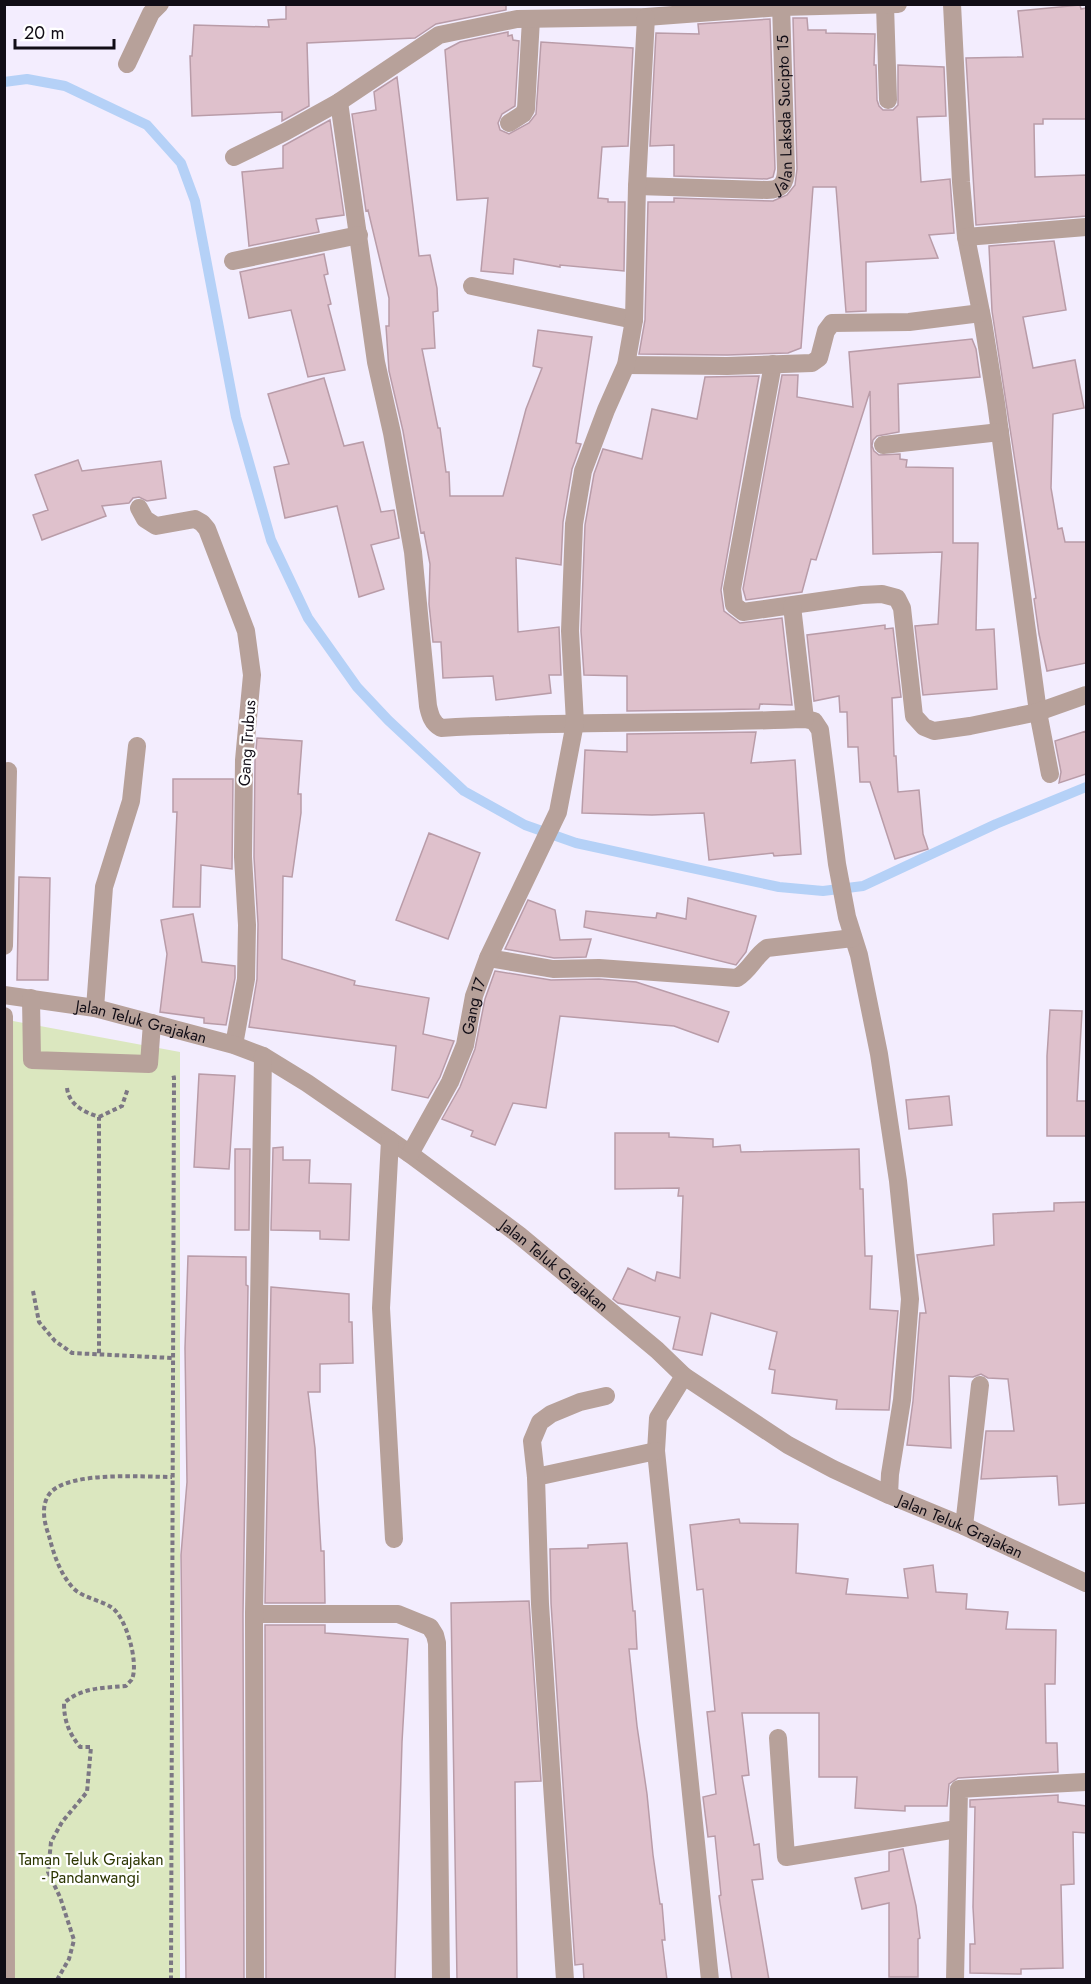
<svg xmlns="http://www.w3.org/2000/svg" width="1091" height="1984" viewBox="0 0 1091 1984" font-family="Jost,sans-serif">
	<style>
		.green { fill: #dbe7bf }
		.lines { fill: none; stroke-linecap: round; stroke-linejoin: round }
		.stream { stroke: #b5d1f7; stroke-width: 10 }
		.building { fill: #dfc1cc; stroke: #b99ca8; stroke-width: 1.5 }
		.path { stroke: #7c7784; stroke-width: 4; stroke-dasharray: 4.5 3; stroke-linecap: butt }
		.minor { stroke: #b7a19a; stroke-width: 18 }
		.labels { text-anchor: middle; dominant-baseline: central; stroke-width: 4.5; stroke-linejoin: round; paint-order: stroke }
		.street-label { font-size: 16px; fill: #110d16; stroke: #fff }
		.park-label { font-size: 16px; fill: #2c3602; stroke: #fff }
	</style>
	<rect width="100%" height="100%" fill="#f3edfe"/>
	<path class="green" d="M13 1021 180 1052V1979L5 1980Z"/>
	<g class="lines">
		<path class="stream" d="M4 82 27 79 65 86 147 125 181 163 195 201 236 417 271 540 308 618 357 687 388 720 464 791 525 825 576 843 779 887 823 891 863 886 996 824 1086 787"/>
	</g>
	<path class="building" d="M286 4H506V10L436 24 415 38 307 43 309 106 282 121V112L192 116 190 56H192L194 25 269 27 268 20 286 19Z
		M1080 5 1081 9 1086 8V119H1043V124H1034L1035 177 1086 175V216L976 225 966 58 1023 57 1018 11Z
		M793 18H807L808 30H826V33L875 34 874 65H876L877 100 879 106 883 110H893L898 105V65L944 67 946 116 917 117 921 182 950 179 954 233 929 235 938 258 866 262V311L846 312 836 187H813L801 348 788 353 727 355 639 354 645 320 648 202H674V198L773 201 787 195 795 185 797 169Z
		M770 19 775 169 773 177 767 179 674 176V145L650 146 656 33 699 34 698 24Z
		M508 32V36L512 35 513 40 519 41 515 106 502 114 498 123 500 130 509 134 529 123 536 114 541 42 633 48 628 146 602 147 598 198 608 199V202H625L624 271 560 265V267L514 259 513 274 481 271 488 198 457 200 445 50 460 42Z
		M397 77 419 256 430 255 437 288 438 311 433 312 435 348 422 349 438 428H440L446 472H449L450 496H503L526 409 542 368 533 366 538 330 592 337 576 443 581 444 572 469 563 522 561 565 516 558 518 632 559 627 561 675H549L551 693 496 700 493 676 443 678 441 642H433L429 604 430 564 424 532 421 533 403 431 389 371 386 326H389V298L368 210 366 211 352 114 376 110 374 92Z
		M330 120 344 215 316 219 319 232 249 246 242 172 283 168V146Z
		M1054 241 1066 310 1023 317 1033 368 1075 360 1084 408 1053 414 1051 488 1058 529 1062 528 1065 542H1086V663L1047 671 1039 634 1034 599 1036 598 992 311 989 246Z
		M324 254 328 274 324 275 331 304 328 305 345 370 308 377 291 310 249 318 240 272Z
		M972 339 976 349 980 377 898 384 899 432 877 436 873 440 872 446 874 451 879 455 900 454V459L907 460 906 467 953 468V543H978L976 630 994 629 997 689 923 695 915 626 938 624 942 552 873 554 870 391 816 560 811 559 802 592 746 600 743 589 782 375H798L797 397 853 407 849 352Z
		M759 376 721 590 724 611 740 623 782 618 792 705 760 704 759 709 627 711V676L584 675 581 631 585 525 594 474 603 449 642 459 652 409 697 419 705 377Z
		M324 378 344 446 363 442 381 512 394 510 399 538 371 545 384 589 359 597 337 506 285 518 274 467 289 464 268 394Z
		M78 460 82 471 161 461 166 498 147 501 139 497 133 498 129 503 102 506 106 516 42 540 33 515 48 510 35 475Z
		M885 625V629L893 628 901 697 892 698 894 756H896L898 792 919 790 923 834 928 849 895 859 870 782H860L858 747H848L847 712H840L839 696 814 701 807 635Z
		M1086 731V774L1059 783 1061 772 1055 741Z
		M756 732 751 763 795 760 801 854 774 856 773 853 709 860 704 813 652 815 582 813 585 750 627 752V734Z
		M257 738 302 741 298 794H301V813L292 877 283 876 282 959 355 981 354 985 429 998 423 1034 454 1041 440 1077 428 1098 392 1090 396 1046 249 1027 257 979 258 924 254 857 255 761Z
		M173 779H233L232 869 201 865 200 907H173L177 812H173Z
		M429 833 480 853 448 939 396 920Z
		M19 877 50 878 48 980H17Z
		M688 898 756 916 746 952 736 965 584 927 586 911 656 918 657 913 686 919Z
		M528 900 555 910 560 940 591 939 586 957 554 958 505 949Z
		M193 914 202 962 235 966V978L226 1025 204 1023V1018L160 1012 167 954 161 920Z
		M495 971 551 980 599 979 636 982 729 1012 718 1042 674 1026 560 1016 546 1108 513 1103 495 1145 471 1136 473 1131 442 1119 460 1087 475 1049 485 999Z
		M1050 1010 1082 1011 1077 1101H1086V1136H1047V1056Z
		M199 1074 235 1076 229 1169 194 1167Z
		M949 1096 952 1125 909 1129 906 1100Z
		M615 1133H669V1137L713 1139V1147L740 1145 741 1152 859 1149 860 1189H863L865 1256H872L870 1309 898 1311 889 1410 836 1409 837 1400 772 1393 775 1370 769 1369 777 1332 711 1313 702 1355 673 1349 680 1317 618 1303 613 1299 628 1268 655 1281 657 1272 680 1278 683 1196H678L679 1188 615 1189Z
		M283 1147V1160H310L309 1183 351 1184 349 1240 320 1239V1231L271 1230 273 1148Z
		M235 1149H250L249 1230H235Z
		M1086 1202V1503L1059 1505 1057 1476 981 1479 986 1431H1014L1008 1379 988 1378 981 1374 973 1377 949 1376 951 1448 907 1445 913 1401 920 1313H926L917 1255 994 1245 993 1214 1054 1211V1203Z
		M188 1256 246 1257V1285L248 1286 243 1614 244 1980H186L181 1555 187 1482 185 1348Z
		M271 1287 349 1294V1322H352L353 1363 320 1364V1392H308L315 1448 321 1551H324L325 1603H265Z
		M739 1519 740 1523 798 1524 796 1573 848 1579 846 1594 908 1598 904 1569 933 1565 936 1592 967 1594 966 1609 1008 1612 1006 1629 1056 1630 1055 1684H1045L1046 1743H1057L1058 1772 958 1778 949 1784 947 1806H905V1811L855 1808 857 1777H819V1713H742L749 1775 742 1776 754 1845 759 1844 763 1879 752 1880 769 1980H732L719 1896 721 1895 715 1836 708 1837 703 1797 716 1794 707 1712 715 1711 703 1589 697 1590 690 1525Z
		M627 1543 633 1611H635L637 1649H629L637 1726 647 1794 653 1855 660 1904H662L665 1940H662L667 1980H584L583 1964 575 1965 551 1603 550 1549 588 1548V1545Z
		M529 1601 541 1781 515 1782 517 1980H457L451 1603Z
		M265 1625H325V1633L408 1639 402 1742 395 1980H266Z
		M1058 1795V1802L1086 1806V1833L1073 1832 1074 1884 1061 1885 1063 1968 1021 1969V1974L970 1973V1944H975L973 1907 975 1807H970V1800Z
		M903 1849 916 1906 920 1938 918 1939V1977H889V1903L862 1909 855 1878 889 1871V1852Z"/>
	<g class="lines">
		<path class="path" d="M67 1088C69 1105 84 1112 99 1117V1354
			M99 1117 122 1106 128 1088
			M33 1291 39 1322 55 1341 72 1353 172 1358
			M57 1980 69 1959 74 1940 60 1897 48 1872 51 1842 62 1822 87 1792 91 1747H80C69 1733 64 1721 64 1703 82 1687 104 1688 126 1686 128 1683 131 1681 132 1679 139 1663 126 1616 111 1607 100 1600 84 1598 74 1589 60 1574 54 1555 49 1536 44 1522 40 1504 51 1492 72 1471 143 1477 172 1477
			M171 1980 174 1078 173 1073"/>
		<g class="minor">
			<path d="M952 4 961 182 966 237 983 322 996 403 1038 712 1050 774"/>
			<path d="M885 5 888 100"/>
			<path d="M127 64 151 13 160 4"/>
			<path d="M339 102 376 362 392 433 413 552 428 706C430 715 432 723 441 728 562 721 684 724 805 719L814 721 820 730 837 864 847 917 859 955 879 1054 898 1181 910 1299 902 1400 890 1474 889 1495"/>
			<path d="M509 123 523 114 526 109 531 19"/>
			<path d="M234 157 285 132 339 102 439 35 517 19 646 17 781 7 898 4"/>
			<path id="s1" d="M637 186 767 190C782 190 786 182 786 169L781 4"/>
			<path d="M966 237 1086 227"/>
			<path d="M233 261 359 235"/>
			<path d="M472 286 634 320"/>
			<path d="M773 364 732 589 734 605 743 612 862 595 882 594 897 598 902 608 914 716 924 727 934 731 970 726 1038 712 1086 695"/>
			<path d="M626 365 727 366 812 363 819 358 826 331 832 323 909 322 981 313"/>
			<path d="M883 445 1000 432"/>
			<path d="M139 508 145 519 156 526 195 519 202 523 207 529 246 631 252 675 244 760 243 857 247 925 246 979 234 1045"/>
			<path d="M792 606 805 719"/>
			<path d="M4 946 8 771"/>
			<path d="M488 958 553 969 599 968 737 978C750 970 755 956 767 948L853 938"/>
			<path id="s2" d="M4 995 95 1008 234 1045 263 1056 307 1083 410 1154 519 1235 657 1350 684 1376 788 1445 833 1469 889 1495 964 1526 1086 1583"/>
			<path d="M31 998 32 1060 149 1064 152 1023"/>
			<path d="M95 1008 104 887 131 801 137 746"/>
			<path d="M4 1016 6 1980"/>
			<path d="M390 1140 381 1308 394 1539"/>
			<path id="s3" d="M410 1154 450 1082 465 1045 474 996 488 958 558 812 575 723 570 631 574 524 583 471 606 410 626 365 634 320 637 186 646 17"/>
			<path d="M684 1376 658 1418 656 1451 710 1980"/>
			<path d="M536 1477 656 1451"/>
			<path d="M964 1526 980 1385"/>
			<path d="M254 1614H398L430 1627 435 1635 437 1643 441 1980"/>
			<path d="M778 1738 786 1857 957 1829"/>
			<path d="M255 1980 254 1614 263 1056"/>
			<path d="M565 1980 540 1604 536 1477 532 1441 540 1422 551 1414 580 1402 606 1396"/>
			<path d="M955 1980 959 1789 1086 1782"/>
		</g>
	</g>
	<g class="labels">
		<g class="street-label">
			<text stroke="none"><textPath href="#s1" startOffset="218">Jalan Laksda Sucipto 15</textPath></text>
			<text transform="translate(247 743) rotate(-86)">Gang Trubus</text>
			<text stroke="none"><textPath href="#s3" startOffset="162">Gang 17</textPath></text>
			<text stroke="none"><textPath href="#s2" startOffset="140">Jalan Teluk Grajakan</textPath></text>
			<text stroke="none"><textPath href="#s2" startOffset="626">Jalan Teluk Grajakan</textPath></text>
			<text stroke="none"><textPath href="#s2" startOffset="1112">Jalan Teluk Grajakan</textPath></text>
		</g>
		<g class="park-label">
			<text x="91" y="1859">Taman Teluk Grajakan<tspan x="91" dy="18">- Pandanwangi</tspan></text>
		</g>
	</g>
	<rect width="1091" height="1984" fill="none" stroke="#110d16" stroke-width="12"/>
	<path d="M15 39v9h99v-9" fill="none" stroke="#110d16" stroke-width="3"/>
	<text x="24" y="39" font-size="18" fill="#110d16" stroke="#ffffff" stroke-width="4.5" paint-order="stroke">20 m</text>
</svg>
